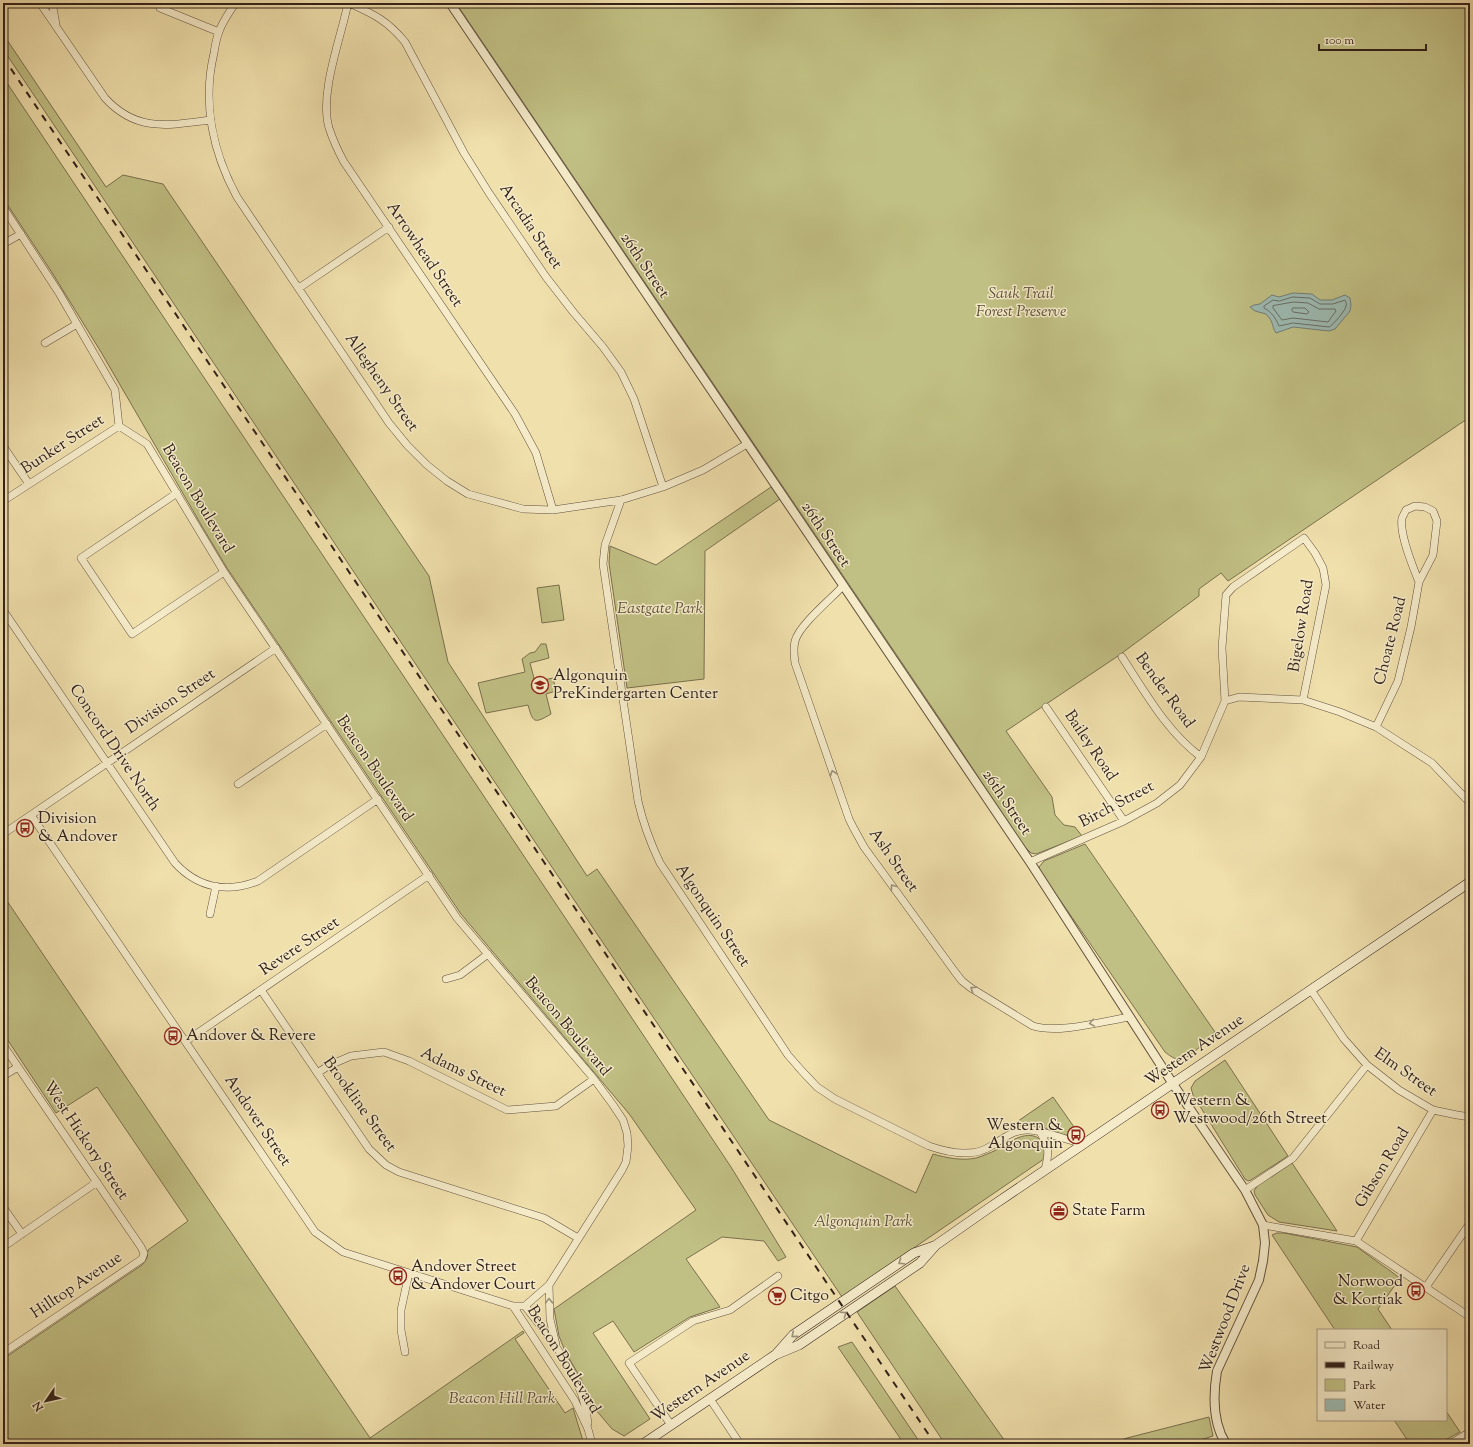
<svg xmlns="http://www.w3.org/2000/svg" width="1473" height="1447" viewBox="0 0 1473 1447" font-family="'Sorts Mill Goudy',serif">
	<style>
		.green { fill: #c1c084; stroke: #7a704f }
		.water { fill: #9dbbb3; stroke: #727d76 }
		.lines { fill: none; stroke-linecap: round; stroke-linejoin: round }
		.shore { stroke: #686e66; stroke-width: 1 }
		.minor-casing { stroke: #62513e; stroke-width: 8 }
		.tertiary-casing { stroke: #62513e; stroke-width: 10 }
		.secondary-casing { stroke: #32211a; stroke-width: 10 }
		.minor { stroke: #f5ebc9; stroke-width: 7 }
		.tertiary { stroke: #f5ebc9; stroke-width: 8 }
		.secondary { stroke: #f5ebc9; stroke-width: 9 }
		.rail { stroke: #32211a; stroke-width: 2; stroke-dasharray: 7 7; stroke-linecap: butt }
		.oneway { stroke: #9d907a }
		.labels { text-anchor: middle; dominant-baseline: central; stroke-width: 3; stroke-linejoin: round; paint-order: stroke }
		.street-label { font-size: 16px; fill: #32211a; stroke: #f5ebc9 }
		.park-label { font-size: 16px; font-style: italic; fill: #5d513a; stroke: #f5ebc9 }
		.poi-label { font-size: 16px; fill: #32211a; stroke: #f5ebc9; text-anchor: start }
	</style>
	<rect width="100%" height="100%" fill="#f0e0ac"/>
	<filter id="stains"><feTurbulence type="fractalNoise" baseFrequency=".005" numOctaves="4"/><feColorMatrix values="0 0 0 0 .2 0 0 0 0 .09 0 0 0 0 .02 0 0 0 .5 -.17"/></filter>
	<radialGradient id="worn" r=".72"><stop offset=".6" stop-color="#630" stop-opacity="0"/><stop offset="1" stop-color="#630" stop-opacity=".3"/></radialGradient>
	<path class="green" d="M456 3H1470V417L1228 581 1221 573 1199 589V596L1118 656 1006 731 1052 797 1055 815 1064 825 1075 827 1082 836 1036 854 1031 853 1023 845 944 725Z
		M3 34 106 187 123 175 163 184 429 576 448 662 587 876 597 869 769 1120 916 1193 933 1154C947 1158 962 1161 976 1158 983 1156 990 1153 996 1150 1011 1141 1032 1125 1045 1145L1044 1159 1041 1161 842 1297 533 839 3 49Z
		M3 77 578 937 731 1167 786 1257 778 1261 764 1241 722 1237 686 1259 720 1307 690 1317 634 1352 613 1321 593 1333 650 1419 624 1436 612 1429 590 1403 581 1379 565 1351 559 1336 554 1309 696 1210 630 1115 461 914 227 568 203 528 101 352 51 271 3 198Z
		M771 487 780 499 705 551 704 679 627 688 609 563 610 546 656 565Z
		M559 585 564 620 542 623 537 588Z
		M541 644H546L549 658 530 663 535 682 553 678 556 691 546 694 551 714C534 724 533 723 528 705L486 713 478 683 525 672 522 659 530 653 535 652Z
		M1085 844 1215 1032C1207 1039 1192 1057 1182 1059 1176 1061 1169 1055 1165 1052L1040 871 1039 867 1044 861Z
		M3 895 370 1438 523 1331 524 1333 515 1339 565 1413 573 1408 584 1444H3V1359L142 1265 147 1258 148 1250 188 1221 97 1087 56 1113 3 1033Z
		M1225 1060 1288 1156 1251 1180 1248 1181 1245 1179 1193 1095 1191 1088 1195 1081Z
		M1053 1097 1079 1134C1065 1140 1050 1128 1036 1126 1026 1123 1015 1126 1005 1130Z
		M1292 1163 1337 1231 1279 1222 1268 1215 1255 1195 1254 1191 1258 1185Z
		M1277 1233H1284L1357 1247 1400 1278 1378 1309 1392 1330H1335L1272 1235Z
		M895 1286 1007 1444H945L857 1312Z
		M852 1342 921 1444H904L838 1347Z
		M1446 1411 1460 1432 1438 1444H1410L1394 1420H1446Z
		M1209 1417 1213 1436 1188 1444H1108L1127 1438Z"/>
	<path class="water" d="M1293 293 1312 294 1320 300H1332L1345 295 1350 298 1351 305 1350 311 1335 329 1329 331 1293 327 1276 333C1271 325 1274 322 1266 314L1255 311 1250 307 1254 305 1260 304 1272 295 1279 297Z"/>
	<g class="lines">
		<path class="shore" d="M1293 297 1310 298 1320 304H1333L1345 300C1346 303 1347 303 1346 306 1346 310 1332 326 1329 327L1293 323 1279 326C1276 319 1272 312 1264 308V306L1273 300 1279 301Z
			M1294 302 1308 303 1319 309H1335L1336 311 1328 322 1293 318 1282 320 1273 308V306Z
			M1293 308H1305L1309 312 1307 314 1293 312 1292 310Z"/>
		<g class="minor-casing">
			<path id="minor" d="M40 3 105 98C137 133 169 125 211 120
				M52 3 56 24
				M235 3C230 12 222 22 219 32 216 39 215 46 214 53 202 103 213 153 237 197L389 423 407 445 427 465 447 481 468 494 523 509 553 510 621 500 663 487 703 470 747 444
				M348 3C341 38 319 93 329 128 333 140 338 151 344 162L515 414 536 453 553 510
				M349 3C373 14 387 20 405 42L464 153 489 193 546 277 574 313 603 347 621 372 634 399 663 487
				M160 8 219 32
				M3 207 59 293 115 390 119 426 147 444 224 572 457 918 594 1079 613 1105 623 1120 627 1133 628 1146 626 1162 622 1170 549 1285 550 1319 556 1345
				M3 244 21 234
				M299 288 389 227
				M45 343 77 324
				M3 446 29 484
				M177 493 81 558 132 634 224 572
				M621 500 605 545 603 564 638 801C643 823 650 842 660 863L788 1055 801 1070 817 1087 835 1099 929 1146C949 1153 973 1158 991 1146 1003 1139 1012 1130 1027 1130 1039 1129 1070 1141 1083 1144
				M3 501 119 426
				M843 586C831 599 799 625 795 641 793 649 794 655 795 663L849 819 853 827 864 847 955 972 962 981 971 988 1033 1026C1059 1034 1103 1021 1130 1017
				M3 610 175 863C198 888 227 893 258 881L378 799
				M1122 657C1145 692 1167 732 1201 757
				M1225 701 1239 697 1303 700 1340 712 1376 727 1432 763 1470 803
				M1046 707 1124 821
				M1376 727 1398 681 1411 627 1419 582 1433 555 1437 521 1433 511 1425 507 1415 506 1406 510C1405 512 1403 516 1402 518 1399 534 1413 567 1419 582
				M238 784 327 724
				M31 815 315 1232 343 1252 513 1306H525L549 1285
				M3 834 276 648
				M1030 862 1124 821 1157 803 1180 785 1201 757 1225 701 1222 648 1226 595 1233 587 1304 538 1315 553 1323 568 1326 585 1303 700
				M210 914 216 886
				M446 979 460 975 488 954
				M261 990 369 1149 386 1165 399 1172 544 1218 578 1238
				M1311 990 1344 1039 1367 1065 1399 1090 1433 1110 1457 1115 1470 1117
				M186 1041 429 875
				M3 1045 141 1247 144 1253 142 1259 3 1353
				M317 1073 330 1065 351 1056 384 1052 409 1061 507 1110 556 1106 594 1079
				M3 1076 18 1067
				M1040 1132C1050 1149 1049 1152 1045 1170
				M1245 1190 1293 1158 1367 1065
				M3 1207 22 1234
				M1263 1225 1356 1241 1470 1317
				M1356 1241 1433 1110
				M3 1247 97 1182
				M1426 1287 1470 1223
				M513 1306 575 1401 588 1429 592 1444
				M525 1306C552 1341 584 1377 588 1423
				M405 1352 401 1330V1310L409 1273
				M710 1399 740 1444
				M671 1425 629 1363 693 1321 730 1310 778 1276
				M1450 1444 1470 1432"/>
		</g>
		<g class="tertiary-casing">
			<path id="tertiary" d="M450 3 1030 862 1173 1084 1245 1190 1263 1225 1265 1243 1263 1261 1259 1280 1217 1371C1213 1395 1212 1422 1226 1444"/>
		</g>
		<g class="secondary-casing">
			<path id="secondary" d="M777 1353 793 1335 914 1253 934 1246
				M643 1444 775 1355 799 1345 920 1263 936 1245 989 1208 1470 882"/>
		</g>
		<use href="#minor" class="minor"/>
		<use href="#tertiary" class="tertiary"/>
		<use href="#secondary" class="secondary"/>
		<path class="rail" d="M3 57 935 1444"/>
	</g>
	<defs><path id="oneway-chevron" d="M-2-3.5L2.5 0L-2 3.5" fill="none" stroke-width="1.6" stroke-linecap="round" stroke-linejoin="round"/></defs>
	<g class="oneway">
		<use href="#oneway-chevron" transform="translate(833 773) rotate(-109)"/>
		<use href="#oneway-chevron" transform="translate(893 887) rotate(-126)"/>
		<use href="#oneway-chevron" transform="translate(973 989) rotate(-146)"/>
		<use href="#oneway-chevron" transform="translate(1092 1023) rotate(170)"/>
		<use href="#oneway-chevron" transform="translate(901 1262) rotate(146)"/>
		<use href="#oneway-chevron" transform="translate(549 1301) rotate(-92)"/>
		<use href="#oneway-chevron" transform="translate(844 1314) rotate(-34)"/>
		<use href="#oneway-chevron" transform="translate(794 1335) rotate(140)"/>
	</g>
	<defs>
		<g id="school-ring" transform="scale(0.9)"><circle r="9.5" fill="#f5ebc9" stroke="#8f2418" stroke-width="1.5"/><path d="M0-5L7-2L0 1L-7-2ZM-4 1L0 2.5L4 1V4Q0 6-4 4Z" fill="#8f2418"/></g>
		<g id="bus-ring" transform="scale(0.9)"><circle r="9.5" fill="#f5ebc9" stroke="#8f2418" stroke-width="1.5"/><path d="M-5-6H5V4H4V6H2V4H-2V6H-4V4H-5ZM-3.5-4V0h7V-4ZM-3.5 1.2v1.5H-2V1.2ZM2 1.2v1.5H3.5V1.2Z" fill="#8f2418"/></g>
		<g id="office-ring" transform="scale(0.9)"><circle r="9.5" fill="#f5ebc9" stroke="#8f2418" stroke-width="1.5"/><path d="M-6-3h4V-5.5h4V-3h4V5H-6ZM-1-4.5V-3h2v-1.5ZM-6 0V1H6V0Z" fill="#8f2418"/></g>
		<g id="supermarket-ring" transform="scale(0.9)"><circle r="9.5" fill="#f5ebc9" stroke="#8f2418" stroke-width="1.5"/><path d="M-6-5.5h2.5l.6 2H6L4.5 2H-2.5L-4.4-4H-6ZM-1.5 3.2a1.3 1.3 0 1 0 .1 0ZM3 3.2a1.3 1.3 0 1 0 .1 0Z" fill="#8f2418"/></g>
	</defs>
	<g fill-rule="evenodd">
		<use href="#school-ring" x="540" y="685"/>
		<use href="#bus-ring" x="25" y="828"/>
		<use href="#bus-ring" x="173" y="1036"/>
		<use href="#bus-ring" x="1160" y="1110"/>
		<use href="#bus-ring" x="1076" y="1135"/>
		<use href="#office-ring" x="1059" y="1211"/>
		<use href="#bus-ring" x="398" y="1276"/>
		<use href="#bus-ring" x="1416" y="1291"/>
		<use href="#supermarket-ring" x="777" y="1296"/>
	</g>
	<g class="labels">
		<g class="street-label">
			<text transform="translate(530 227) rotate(56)">Arcadia Street</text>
			<text transform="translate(424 255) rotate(56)">Arrowhead Street</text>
			<text transform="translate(644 266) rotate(56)">26th Street</text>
			<text transform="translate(381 383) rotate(55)">Allegheny Street</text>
			<text transform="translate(63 445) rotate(-33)">Bunker Street</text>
			<text transform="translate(197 499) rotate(59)">Beacon Boulevard</text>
			<text transform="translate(825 535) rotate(56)">26th Street</text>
			<text transform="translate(1302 626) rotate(-81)">Bigelow Road</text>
			<text transform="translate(1391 641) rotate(-76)">Choate Road</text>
			<text transform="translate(1164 691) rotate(54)">Bender Road</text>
			<text transform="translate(171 702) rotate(-34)">Division Street</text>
			<text transform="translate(1090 746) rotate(56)">Bailey Road</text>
			<text transform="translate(114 748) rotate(56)">Concord Drive North</text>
			<text transform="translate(374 769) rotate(56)">Beacon Boulevard</text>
			<text transform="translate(1006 803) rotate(56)">26th Street</text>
			<text transform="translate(1117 805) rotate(-28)">Birch Street</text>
			<text transform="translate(893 861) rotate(55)">Ash Street</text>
			<text transform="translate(712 916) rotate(56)">Algonquin Street</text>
			<text transform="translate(300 947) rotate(-34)">Revere Street</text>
			<text transform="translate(567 1027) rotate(50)">Beacon Boulevard</text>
			<text transform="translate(1195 1051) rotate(-34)">Western Avenue</text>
			<text transform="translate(463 1073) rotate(26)">Adams Street</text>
			<text transform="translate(1405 1073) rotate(35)">Elm Street</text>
			<text transform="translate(359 1105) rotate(54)">Brookline Street</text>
			<text transform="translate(257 1121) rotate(56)">Andover Street</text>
			<text transform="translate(85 1141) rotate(56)">West Hickory Street</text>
			<text transform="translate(1383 1168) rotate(-59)">Gibson Road</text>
			<text transform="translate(77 1286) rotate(-34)">Hilltop Avenue</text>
			<text transform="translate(1226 1319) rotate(-69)">Westwood Drive</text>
			<text transform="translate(563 1360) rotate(58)">Beacon Boulevard</text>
			<text transform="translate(701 1387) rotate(-34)">Western Avenue</text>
		</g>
		<g class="park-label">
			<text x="1021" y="294">Sauk Trail<tspan x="1021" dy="18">Forest Preserve</tspan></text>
			<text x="660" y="609">Eastgate Park</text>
			<text x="863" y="1222">Algonquin Park</text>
			<text x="502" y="1399">Beacon Hill Park</text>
		</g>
		<g class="poi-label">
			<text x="553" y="676">Algonquin<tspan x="553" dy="18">PreKindergarten Center</tspan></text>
			<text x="38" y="819">Division<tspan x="38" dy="18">&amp; Andover</tspan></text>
			<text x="186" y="1036">Andover &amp; Revere</text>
			<text x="1173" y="1101">Western &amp;<tspan x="1173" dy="18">Westwood/26th Street</tspan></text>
			<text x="1063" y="1126" text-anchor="end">Western &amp;<tspan x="1063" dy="18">Algonquin</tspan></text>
			<text x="1072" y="1211">State Farm</text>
			<text x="411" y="1267">Andover Street<tspan x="411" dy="18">&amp; Andover Court</tspan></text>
			<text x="1403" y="1282" text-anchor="end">Norwood<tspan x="1403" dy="18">&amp; Kortiak</tspan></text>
			<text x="790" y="1296">Citgo</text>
		</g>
	</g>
	<rect width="1473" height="1447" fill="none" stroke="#f0e0ac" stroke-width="16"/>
	<rect x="4" y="4" width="1465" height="1439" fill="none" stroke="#32211a" stroke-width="2"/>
	<rect x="8" y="8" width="1457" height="1431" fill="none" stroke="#32211a"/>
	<rect x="1317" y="1329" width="130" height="92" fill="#f5ebc9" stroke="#a79a83"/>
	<rect x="1325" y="1342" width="20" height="6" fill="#f5ebc9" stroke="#a79a83"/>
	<text x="1353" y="1349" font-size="12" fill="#32211a">Road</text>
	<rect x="1325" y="1362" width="20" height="6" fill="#32211a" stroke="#a79a83"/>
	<text x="1353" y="1369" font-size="12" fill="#32211a">Railway</text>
	<rect x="1325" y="1379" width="20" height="12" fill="#c1c084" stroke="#a79a83"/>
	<text x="1353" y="1389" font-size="12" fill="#32211a">Park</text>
	<rect x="1325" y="1399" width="20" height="12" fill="#9dbbb3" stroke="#a79a83"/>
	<text x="1353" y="1409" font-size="12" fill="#32211a">Water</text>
	<g transform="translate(46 1401) rotate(236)" stroke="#f5ebc9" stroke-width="3" paint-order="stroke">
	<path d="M0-3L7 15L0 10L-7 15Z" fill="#32211a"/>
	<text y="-6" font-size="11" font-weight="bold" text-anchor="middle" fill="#32211a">N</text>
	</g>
	<path d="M1319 44v6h107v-6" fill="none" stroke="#32211a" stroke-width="2"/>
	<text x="1325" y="44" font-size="12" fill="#32211a" stroke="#f5ebc9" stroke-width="3" paint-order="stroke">100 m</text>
	<rect width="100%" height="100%" filter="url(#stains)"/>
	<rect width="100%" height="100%" fill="url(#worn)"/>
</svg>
